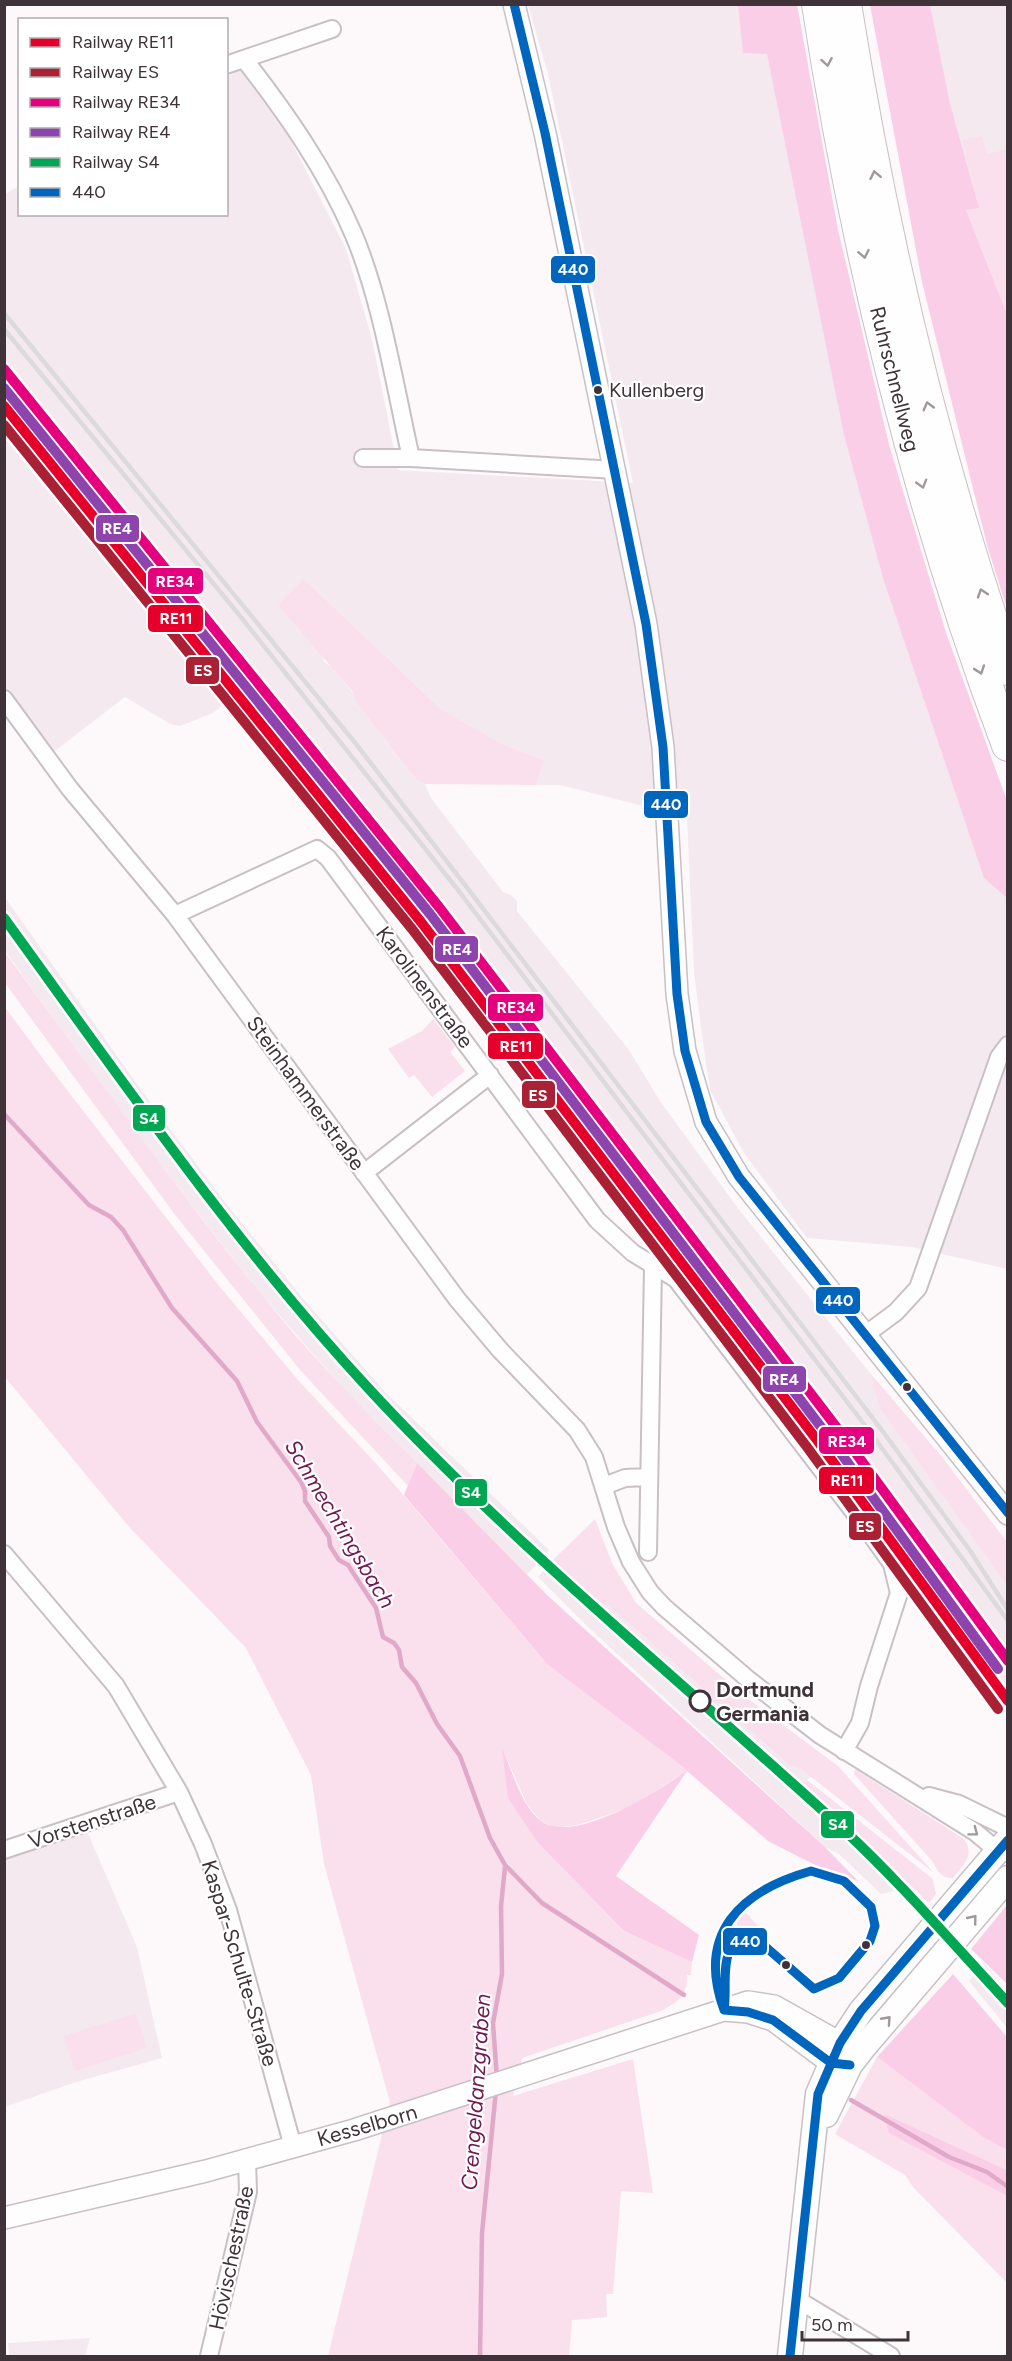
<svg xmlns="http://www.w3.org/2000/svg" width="1012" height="2361" viewBox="0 0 1012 2361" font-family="Figtree,sans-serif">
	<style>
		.built { fill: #f4e9ef }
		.green { fill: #fadfed }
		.forest { fill: #fbcee7 }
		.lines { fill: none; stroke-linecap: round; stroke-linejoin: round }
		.stream { stroke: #e0a9c7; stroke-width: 4.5 }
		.minor-casing { stroke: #c8c0c5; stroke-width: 20 }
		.tertiary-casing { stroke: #c8c0c5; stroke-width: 24 }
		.secondary-casing { stroke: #c8c0c5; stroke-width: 27 }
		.motorway-casing { stroke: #c8c0c5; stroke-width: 34 }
		.minor { stroke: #fffefe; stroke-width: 16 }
		.tertiary { stroke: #fffefe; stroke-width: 21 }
		.secondary { stroke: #fffefe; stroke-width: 24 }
		.motorway { stroke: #fffefe; stroke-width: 32 }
		.rail { stroke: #dcdadb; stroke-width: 4.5 }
		.bus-1-casing { stroke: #fff; stroke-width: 14 }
		.bus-1 { stroke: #0065bd; stroke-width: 9 }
		.rail-1-casing { stroke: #fff; stroke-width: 15 }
		.rail-2-casing { stroke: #fff; stroke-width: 15 }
		.rail-3-casing { stroke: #fff; stroke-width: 15 }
		.rail-4-casing { stroke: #fff; stroke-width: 15 }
		.rail-5-casing { stroke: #fff; stroke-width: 15 }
		.rail-1 { stroke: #e4002b; stroke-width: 10 }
		.rail-2 { stroke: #aa2135; stroke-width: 10 }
		.rail-3 { stroke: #e5007d; stroke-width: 10 }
		.rail-4 { stroke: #8e44ad; stroke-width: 10 }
		.rail-5 { stroke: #00a651; stroke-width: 10 }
		.oneway { stroke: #9f989c }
		.bus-dot { fill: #3f3339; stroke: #fff; stroke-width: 2 }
		.stop-dot { fill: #fff; stroke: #3f3339; stroke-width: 3 }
		.labels { text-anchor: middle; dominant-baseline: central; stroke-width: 4.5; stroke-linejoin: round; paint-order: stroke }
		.bus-label { font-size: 20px; fill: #3f3339; stroke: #fff; text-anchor: start }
		.street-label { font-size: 21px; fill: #3f3339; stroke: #fff }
		.stop-label { font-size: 21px; font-weight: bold; fill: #3f3339; stroke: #fff; text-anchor: start }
		.water-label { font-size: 22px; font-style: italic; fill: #721853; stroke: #fff }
		.line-badge { stroke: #fff; stroke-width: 2 }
		.badge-label { font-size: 16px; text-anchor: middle; font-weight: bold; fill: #fff }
	</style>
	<rect width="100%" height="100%" fill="#fdf9fb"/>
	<path class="built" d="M528 5H797L838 230 889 445 946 633 1007 801V1269L912 1247 807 1238 744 1153 711 1092 706 1065 694 973 687 817 560 785H537L543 760 502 744 441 709 304 579 324 662 332 667 353 693 355 701 416 779 425 784 431 798 503 892 511 895 517 901V911L629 1050 660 1101 737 1207 870 1373 879 1407 1007 1586V1702L999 1703 829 1467 644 1224 626 1206 623 1197 556 1111 549 1107 533 1087 530 1077 447 969 440 965 432 949 363 862 352 851 348 842 267 739 259 736 159 608 5 420V194L19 186 20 214H226L227 77 240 69 287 133 346 249 372 339 398 470 633 483 548 74Z
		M925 5H1007V305L971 211Z
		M4 427 224 704 213 713 180 726 170 724 125 697 47 757 5 699Z
		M4 896 134 1080 224 1201 306 1302 385 1392 549 1550 527 1575 350 1396 258 1291 140 1138 5 951Z
		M551 1562 603 1608 607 1604 788 1764 801 1769 811 1776 803 1784 913 1887 881 1894 839 1854 825 1847 586 1625 538 1577Z
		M87 1831 137 1947 162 2058 76 2082 5 2107V1858Z
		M984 1963 1007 1991V2028L969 1981Z
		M90 2338 85 2356H9L8 2343Z"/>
	<path class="green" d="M982 136 987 154 1007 149V314L966 210 979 207 962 140Z
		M304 579 441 709 502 744 543 760 537 785 425 784 416 779 355 701 353 692 278 605Z
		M4 951C88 1064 169 1180 257 1289 306 1351 361 1407 417 1463L408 1486 301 1371 176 1216 5 983Z
		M4 1006 53 1072 220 1287 298 1380 381 1469 548 1665 687 1770 636 1805 581 1824 556 1828 541 1821 527 1804 503 1750 539 1844 624 1931 692 1962 691 1975H687C688 1995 678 2002 661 2011L522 2058 513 2096 633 2059 653 2193 621 2191 613 2294H606L607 2317 572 2320 569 2356H328L390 2102 324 1864 311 1775 246 1648 130 1528 5 1377Z
		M433 1019 455 1047 450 1052 465 1071 432 1097 414 1075 409 1078 388 1049 422 1031Z
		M870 1373 942 1457 1007 1542V1586L879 1407Z
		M595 1519 612 1563 636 1603 747 1698 838 1766 934 1873 801 1769 788 1764 607 1604 603 1608 551 1562Z
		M855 1769 964 1839C975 1855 964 1864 953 1878 941 1878 938 1872 933 1862L854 1774Z
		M807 1780 933 1879 936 1894 929 1903 803 1784Z
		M745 1912 770 1939 739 1931 736 1922Z
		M136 2013 147 2048 75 2071 64 2036Z
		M877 2057 983 2137 1007 2150V2170L885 2115 890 2133 1007 2196V2283L913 2187 905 2175 835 2134Z"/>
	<path class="forest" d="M738 5H797L838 230 889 445 946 633 1007 801V898L984 878 883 578 844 435 767 54 743 53Z
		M870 5H930L950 104 979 208 966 210 1007 314V609L987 545 922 282Z
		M417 1463 547 1595 825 1847 858 1881 817 1866 768 1841 687 1771 616 1876 699 1935 692 1962 624 1931 539 1844 508 1798 502 1748C512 1770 521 1806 541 1821 574 1845 660 1791 687 1770L548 1665 404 1495Z
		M1007 1905V1984L971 1949Z
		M953 1974 1007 2037V2150L983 2137 877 2057Z
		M884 2114 1007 2170V2196L889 2133Z"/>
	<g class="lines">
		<path class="stream" d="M4 1114 89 1205 111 1217 123 1230 172 1308 237 1381 257 1422 301 1482 305 1491V1501L329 1537 330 1546 339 1560 348 1565 376 1608 383 1637 394 1643 399 1650 402 1667 416 1683 437 1724 460 1756 490 1838 505 1865 542 1903 684 1995
			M497 2079 493 2023 502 1974 501 1906 505 1867
			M851 2100 949 2157 987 2172 1008 2187
			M480 2356 482 2233 496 2090"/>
		<g class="minor-casing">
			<path id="minor" d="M244 59C286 113 326 170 353 233 381 298 395 387 411 458
				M226 65 332 29
				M363 458H411L616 470
				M4 699 70 789 175 915 457 1299 500 1350 577 1430 594 1457 616 1527 631 1562 650 1592 664 1607 749 1680 820 1735 975 1832 998 1851 1007 1853
				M175 915 317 849 328 858 597 1220 633 1253 676 1279 870 1533 892 1564 899 1593 869 1686 860 1723 844 1751
				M364 1173 490 1075
				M865 1335 896 1312 918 1288 999 1057 1008 1045
				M604 1486 625 1478 648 1477
				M648 1552 653 1266
				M4 1554 116 1686 179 1792 203 1844 228 1910 293 2147
				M929 1796 959 1804 1008 1828
				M4 1850 179 1792
				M795 2298 891 2356
				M209 2356 248 2192 247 2160"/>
		</g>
		<g class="tertiary-casing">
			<path id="tertiary" d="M514 4 545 133 646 624 663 747 677 994 685 1051 706 1122 739 1177 1008 1514
				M4 2218 206 2171 354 2130 748 2002 774 2006 840 2043 850 2065 831 2063 773 2020 748 2012 724 2010"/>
		</g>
		<g class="secondary-casing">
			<path id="secondary" d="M826 2115 850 2065 864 2047 1008 1878
				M790 2356 818 2094 840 2043 861 2011 1008 1839"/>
		</g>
		<g class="motorway-casing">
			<path id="motorway" d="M818 4C857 257 918 506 1008 745
				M845 4C881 230 933 453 1008 669"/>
		</g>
		<use href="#minor" class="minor"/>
		<use href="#tertiary" class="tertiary"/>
		<use href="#secondary" class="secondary"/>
		<use href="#motorway" class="motorway"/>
		<path class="rail" d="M4 313 356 744 465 885 881 1429 971 1552 1008 1610
			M4 329 236 611 458 890 873 1436 1008 1621"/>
		<g class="bus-1-casing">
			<path id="bus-1" d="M514 4 545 133 646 624 663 747 677 994 685 1051 706 1122 739 1177 1008 1513
				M811 1871 844 1881 871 1907 875 1926 870 1941 839 1978 814 1989 761 1943C713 1930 729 1983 724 2010 696 1934 740 1891 811 1871Z
				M724 2010 748 2012 773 2020 831 2063 850 2065
				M790 2356 818 2094 840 2043 861 2011 1008 1840"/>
		</g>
		<use href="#bus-1" class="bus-1"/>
		<g class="rail-1-casing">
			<path id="rail-1" d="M4 406 421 922 817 1440 1008 1701"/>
		</g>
		<g class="rail-2-casing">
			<path id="rail-2" d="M4 425 412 929 807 1447 998 1709"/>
		</g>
		<g class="rail-3-casing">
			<path id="rail-3" d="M4 369 439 907 847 1441 1008 1661"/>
		</g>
		<g class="rail-4-casing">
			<path id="rail-4" d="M4 388 430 914 837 1448 998 1669"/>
		</g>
		<g class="rail-5-casing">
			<path id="rail-5" d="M4 918C121 1079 234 1243 369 1389 516 1548 685 1684 844 1830 902 1884 954 1945 1008 2003"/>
		</g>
		<use href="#rail-1" class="rail-1"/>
		<use href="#rail-2" class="rail-2"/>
		<use href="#rail-3" class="rail-3"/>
		<use href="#rail-4" class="rail-4"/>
		<use href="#rail-5" class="rail-5"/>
	</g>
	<defs><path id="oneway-chevron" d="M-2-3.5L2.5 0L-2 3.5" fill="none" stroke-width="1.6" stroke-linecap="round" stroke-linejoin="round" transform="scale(1.5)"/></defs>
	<g class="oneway">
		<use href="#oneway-chevron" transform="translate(827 62) rotate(80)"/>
		<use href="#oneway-chevron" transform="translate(875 175) rotate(-101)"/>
		<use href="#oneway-chevron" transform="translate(864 254) rotate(78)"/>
		<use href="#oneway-chevron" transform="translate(928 406) rotate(-105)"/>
		<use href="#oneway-chevron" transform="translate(922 484) rotate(74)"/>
		<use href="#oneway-chevron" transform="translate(982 593) rotate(-108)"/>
		<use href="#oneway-chevron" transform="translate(980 670) rotate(71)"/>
		<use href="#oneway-chevron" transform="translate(974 1832) rotate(37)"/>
		<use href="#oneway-chevron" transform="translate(973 1919) rotate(-51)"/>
		<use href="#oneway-chevron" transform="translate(887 2020) rotate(-48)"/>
	</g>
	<g class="bus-dot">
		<circle cx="598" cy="390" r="5"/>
		<circle cx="907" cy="1387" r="5"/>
		<circle cx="866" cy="1945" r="5"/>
		<circle cx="786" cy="1965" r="5"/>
	</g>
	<circle class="stop-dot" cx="700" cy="1701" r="10"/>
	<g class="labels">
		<g class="bus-label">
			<text x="609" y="390">Kullenberg</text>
		</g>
		<g class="street-label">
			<text transform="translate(895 379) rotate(76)">Ruhrschnellweg</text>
			<text transform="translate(425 987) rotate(53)">Karolinenstraße</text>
			<text transform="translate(306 1093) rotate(54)">Steinhammerstraße</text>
			<text transform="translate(92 1821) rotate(-18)">Vorstenstraße</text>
			<text transform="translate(240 1963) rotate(73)">Kaspar-Schulte-Straße</text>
			<text transform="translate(367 2125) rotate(-16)">Kesselborn</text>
			<text transform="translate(231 2258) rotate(-78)">Hövischestraße</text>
		</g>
		<g class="stop-label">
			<text x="716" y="1689">Dortmund<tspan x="716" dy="24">Germania</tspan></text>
		</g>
		<g class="water-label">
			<text transform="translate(340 1524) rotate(59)">Schmechtingsbach</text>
			<text transform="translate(476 2092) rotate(-86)">Crengeldanzgraben</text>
		</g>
	</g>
	<g class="line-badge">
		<rect x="550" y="255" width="46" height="29" rx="6" fill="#0065bd"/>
		<rect x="95" y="514" width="45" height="29" rx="6" fill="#8e44ad"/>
		<rect x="147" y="567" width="57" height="28" rx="6" fill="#e5007d"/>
		<rect x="147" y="604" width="57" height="29" rx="6" fill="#e4002b"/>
		<rect x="185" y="656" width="35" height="29" rx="6" fill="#aa2135"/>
		<rect x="643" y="790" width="46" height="29" rx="6" fill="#0065bd"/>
		<rect x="434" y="935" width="45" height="28" rx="6" fill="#8e44ad"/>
		<rect x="487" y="993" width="57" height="29" rx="6" fill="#e5007d"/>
		<rect x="487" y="1032" width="57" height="28" rx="6" fill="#e4002b"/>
		<rect x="521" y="1080" width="35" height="29" rx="6" fill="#aa2135"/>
		<rect x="132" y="1104" width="34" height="28" rx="6" fill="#00a651"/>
		<rect x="815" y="1286" width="46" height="29" rx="6" fill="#0065bd"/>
		<rect x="762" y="1365" width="45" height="28" rx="6" fill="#8e44ad"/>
		<rect x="818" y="1426" width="57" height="29" rx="6" fill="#e5007d"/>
		<rect x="818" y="1466" width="57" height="29" rx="6" fill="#e4002b"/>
		<rect x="454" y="1478" width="34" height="29" rx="6" fill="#00a651"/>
		<rect x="848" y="1512" width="34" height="29" rx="6" fill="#aa2135"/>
		<rect x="820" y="1810" width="35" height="29" rx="6" fill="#00a651"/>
		<rect x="722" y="1927" width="46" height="29" rx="6" fill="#0065bd"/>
	</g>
	<g class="badge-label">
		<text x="573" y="275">440</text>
		<text x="117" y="534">RE4</text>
		<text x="175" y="587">RE34</text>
		<text x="176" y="624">RE11</text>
		<text x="203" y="676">ES</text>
		<text x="666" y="810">440</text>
		<text x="457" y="955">RE4</text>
		<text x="516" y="1013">RE34</text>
		<text x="516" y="1052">RE11</text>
		<text x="538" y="1101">ES</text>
		<text x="149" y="1124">S4</text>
		<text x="838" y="1306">440</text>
		<text x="784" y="1385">RE4</text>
		<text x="847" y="1447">RE34</text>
		<text x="847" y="1486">RE11</text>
		<text x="471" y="1498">S4</text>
		<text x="865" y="1532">ES</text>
		<text x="838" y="1830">S4</text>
		<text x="745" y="1947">440</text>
	</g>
	<rect width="1012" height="2361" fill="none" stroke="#3f3339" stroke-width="12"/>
	<rect x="18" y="18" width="210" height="198" fill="#ffffff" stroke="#b2adb0" stroke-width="1.5"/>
	<rect x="30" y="38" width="30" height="9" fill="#e4002b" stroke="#b2adb0" stroke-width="1.5"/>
	<text x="72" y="48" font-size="18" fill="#3f3339">Railway RE11</text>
	<rect x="30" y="68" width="30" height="9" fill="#aa2135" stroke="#b2adb0" stroke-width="1.5"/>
	<text x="72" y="78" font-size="18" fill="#3f3339">Railway ES</text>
	<rect x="30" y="98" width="30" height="9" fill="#e5007d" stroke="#b2adb0" stroke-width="1.5"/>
	<text x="72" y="108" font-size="18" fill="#3f3339">Railway RE34</text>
	<rect x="30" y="128" width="30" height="9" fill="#8e44ad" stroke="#b2adb0" stroke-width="1.5"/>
	<text x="72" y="138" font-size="18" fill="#3f3339">Railway RE4</text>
	<rect x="30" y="158" width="30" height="9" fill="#00a651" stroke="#b2adb0" stroke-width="1.5"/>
	<text x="72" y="168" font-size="18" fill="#3f3339">Railway S4</text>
	<rect x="30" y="188" width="30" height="9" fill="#0065bd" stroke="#b2adb0" stroke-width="1.5"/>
	<text x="72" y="198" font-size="18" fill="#3f3339">440</text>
	<path d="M802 2331v9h106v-9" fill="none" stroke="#3f3339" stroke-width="3"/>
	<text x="811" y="2331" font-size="18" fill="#3f3339" stroke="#ffffff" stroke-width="4.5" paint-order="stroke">50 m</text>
</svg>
